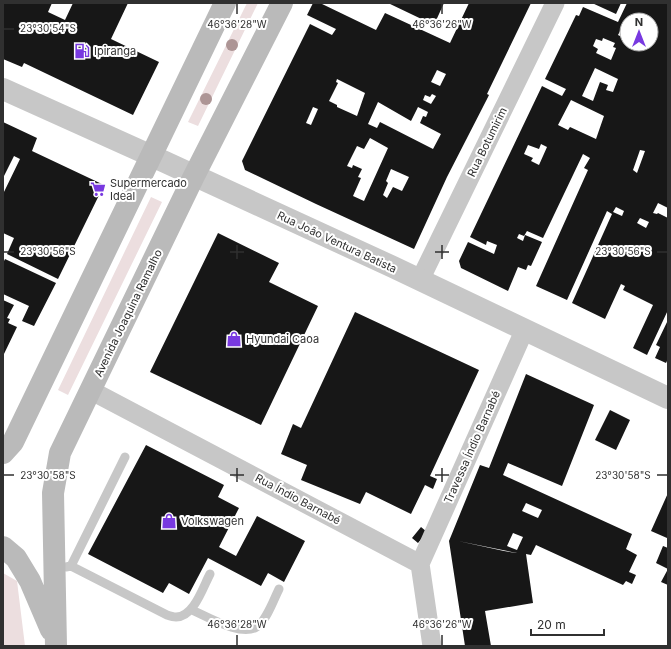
<svg xmlns="http://www.w3.org/2000/svg" width="671" height="649" viewBox="0 0 671 649" font-family="Inter,sans-serif">
	<style>
		.green { fill: #ecdedf }
		.building { fill: #171717; fill-rule: evenodd }
		.lines { fill: none; stroke-linecap: round; stroke-linejoin: round }
		.service { stroke: #c7c7c7; stroke-width: 9 }
		.minor { stroke: #c7c7c7; stroke-width: 19 }
		.tertiary { stroke: #c7c7c7; stroke-width: 22 }
		.secondary { stroke: #bababa; stroke-width: 22 }
		.tree { fill: #ad9595 }
		.ticks { fill: none; stroke: #303030; stroke-width: 1.5 }
		.labels { text-anchor: middle; dominant-baseline: central; stroke-width: 4; stroke-linejoin: round; paint-order: stroke }
		.poi-label { font-size: 11px; fill: #303030; stroke: #fff; text-anchor: start }
		.street-label { font-size: 11px; fill: #303030; stroke: #fff }
		.ticks-label { font-size: 10px; text-anchor: middle; fill: #303030; stroke: #fff; stroke-width: 4; stroke-linejoin: round; paint-order: stroke }
	</style>
	<rect width="100%" height="100%" fill="#fff"/>
	<path class="green" d="M247 3H258L198 126 188 122Z
		M151 197 162 202 68 395 58 390Z
		M3 573 17 581 25 646H3Z"/>
	<path class="building" d="M3 3H52L48 12 65 20 73 3H128L111 39 159 62 133 115 24 63 22 67 3 59Z
		M313 3H320L376 30 385 13 450 43 469 3H531L487 94 489 95 486 101 447 177 414 249 316 204 245 170 242 161 310 24 332 35 336 29 307 15ZM437 70 446 74 440 86 431 82ZM337 79 365 93 357 116 337 107V105L329 101 338 83 336 82ZM432 94 436 96 431 104 423 100 425 95 430 97ZM378 102 411 121 418 107 428 112 426 117 423 116 420 123 441 134 433 149 380 122 377 128 368 124ZM313 107 318 109 311 125 306 123ZM370 138 388 148 364 201 353 196 361 178 358 177 362 169 353 165 352 168 347 166 357 146 364 149ZM391 169 409 177 402 191 393 187 387 198 383 195 388 183 386 181Z
		M388 3H444L434 25Z
		M592 3H621L616 14Z
		M627 3H668V208L658 203 653 213 657 214 658 213 668 218V310L647 355 633 348 653 305 623 290 625 286 621 284 605 319 572 303 612 214 607 211 567 300 536 286 588 170 584 168 590 158 583 154 543 238 527 231 524 236 519 234 517 238 523 241 525 235 542 242 531 266 528 265 526 270 518 267 508 291 461 268 459 261 468 242 494 254 497 245 487 241 486 245 470 237 542 86 562 96 566 89 545 79 576 15 579 16 583 7 618 22ZM627 20H651V44H627ZM623 25 627 27 622 37 618 35ZM603 38 615 43 613 47 616 48 611 60 596 53 598 49 593 46 596 39 602 41ZM595 68 618 79 613 92 606 90 608 85 600 82 593 101 582 96ZM571 100 604 116 596 139 570 127 568 130 558 125ZM541 144 547 147 539 165 531 161 533 158 524 154 528 145 539 149ZM640 150 645 151 637 173 633 170ZM616 207 624 211 622 216 613 212ZM640 218 649 222 646 228 637 223Z
		M3 122 37 138 32 151 104 185 58 279 7 254 14 238 3 233V194L20 159 14 156 3 178Z
		M218 233 279 263 269 282 318 306 261 425 150 372Z
		M5 259 56 283 34 326 22 321 29 306 3 294V263Z
		M3 300 14 305 7 318 10 319 8 323 17 327 3 356Z
		M355 312 479 370 430 476 437 479 433 489 425 485 411 514 366 492 360 504 301 480 307 465 281 454 293 424 301 428Z
		M668 320V359L666 363 655 358 660 347 656 345Z
		M526 374 594 405 562 486 508 463 503 475 632 534 626 549 637 555 629 572 636 575 632 584 626 581 623 585 536 545 531 555 526 554 533 603 485 611 491 646H465L449 541 480 465 489 468ZM526 503 542 510 538 518 522 511ZM513 533 523 537 517 550 507 546ZM458 541 517 553H516L504 551Z
		M610 410 630 420 616 450 595 440Z
		M146 445 224 485 218 497 239 508 219 547 236 556 257 516 305 541 284 582 268 573 261 586 208 558 189 594 169 583 163 593 88 554Z
		M668 493V536L667 538 651 531Z
		M421 527 427 532 418 543 412 538Z
		M663 546 668 548V585L661 582 668 569 656 563Z"/>
	<g class="lines">
		<path class="service" d="M71 566 167 615C170 616 173 617 176 617 194 617 203 587 210 574
			M66 567 71 566 125 457
			M192 610C208 617 243 638 258 626 267 619 274 599 279 589"/>
		<path class="minor" d="M420 280 555 3
			M90 390 420 564
			M420 564 524 331
			M420 564 432 646"/>
		<path class="tertiary" d="M3 89 165 162 393 267 668 398"/>
		<path class="secondary" d="M3 453 13 442 225 3
			M3 547 16 558 30 581 51 630
			M56 646 53 493 60 453 194 176 282 3"/>
	</g>
	<g class="tree">
		<circle cx="232" cy="45" r="6"/>
		<circle cx="206" cy="99" r="6"/>
	</g>
	<path class="ticks" d="M237 4V14M442 4V14M4 29H14M237 245V259M442 245V259M4 252H14M230 252H244M435 252H449M657 252H667M237 468V482M442 468V482M4 475H14M230 475H244M435 475H449M657 475H667M237 635V645M442 635V645"/>
	<defs>
		<g id="fuel-bare" transform="scale(1.2)"><path d="M-5.5-6h7V0h2V4h1.3V-2.5L3-4.5l.8-.8L6-3V5H2.5V1h-1V6h-7ZM-4.2-4.7v3.2H.2V-4.7Z" fill="#7839e0" stroke="#fff" stroke-width="2.5" paint-order="stroke"/></g>
		<g id="supermarket-bare" transform="scale(1.2)"><path d="M-6-5.5h2.5l.6 2H6L4.5 2H-2.5L-4.4-4H-6ZM-1.5 3.2a1.3 1.3 0 1 0 .1 0ZM3 3.2a1.3 1.3 0 1 0 .1 0Z" fill="#7839e0" stroke="#fff" stroke-width="2.5" paint-order="stroke"/></g>
		<g id="shop-bare" transform="scale(1.2)"><path d="M-5-2.5h2.3a2.7 3.5 0 0 1 5.4 0H5L5.5 6h-11ZM-1.5-2.5h3a1.5 2.3 0 0 0-3 0Z" fill="#7839e0" stroke="#fff" stroke-width="2.5" paint-order="stroke"/></g>
	</defs>
	<g fill-rule="evenodd">
		<use href="#fuel-bare" x="82" y="51"/>
		<use href="#supermarket-bare" x="98" y="189"/>
		<use href="#shop-bare" x="234" y="339"/>
		<use href="#shop-bare" x="169" y="521"/>
	</g>
	<g class="labels">
		<g class="poi-label">
			<text x="94" y="51">Ipiranga</text>
			<text x="110" y="183">Supermercado<tspan x="110" dy="13">Ideal</tspan></text>
			<text x="246" y="339">Hyundai Caoa</text>
			<text x="181" y="521">Volkswagen</text>
		</g>
		<g class="street-label">
			<text transform="translate(487 142) rotate(-64)">Rua Botumirim</text>
			<text transform="translate(337 242) rotate(25)">Rua João Ventura Batista</text>
			<text transform="translate(128 313) rotate(-64)">Avenida Joaquina Ramalho</text>
			<text transform="translate(472 447) rotate(-66)">Travessa Índio Barnabé</text>
			<text transform="translate(298 499) rotate(28)">Rua Índio Barnabé</text>
		</g>
	</g>
	<g class="ticks-label">
		<text x="237" y="28">46°36'28"W</text>
		<text x="442" y="28">46°36'26"W</text>
		<text x="48" y="32">23°30'54"S</text>
		<text x="48" y="255">23°30'56"S</text>
		<text x="623" y="255">23°30'56"S</text>
		<text x="48" y="479">23°30'58"S</text>
		<text x="623" y="479">23°30'58"S</text>
		<text x="237" y="628">46°36'28"W</text>
		<text x="442" y="628">46°36'26"W</text>
	</g>
	<rect width="671" height="649" fill="none" stroke="#303030" stroke-width="8"/>
	<g transform="translate(639 32)"><circle r="19" fill="#ffffff" stroke="#acacac"/>
	<path d="M0-3L7 15L0 10L-7 15Z" fill="#7839e0"/>
	<text y="-6" font-size="11" font-weight="bold" text-anchor="middle" fill="#303030">N</text>
	</g>
	<path d="M531 629v6h73v-6" fill="none" stroke="#303030" stroke-width="2"/>
	<text x="537" y="629" font-size="12" fill="#303030" stroke="#ffffff" stroke-width="3" paint-order="stroke">20 m</text>
</svg>
